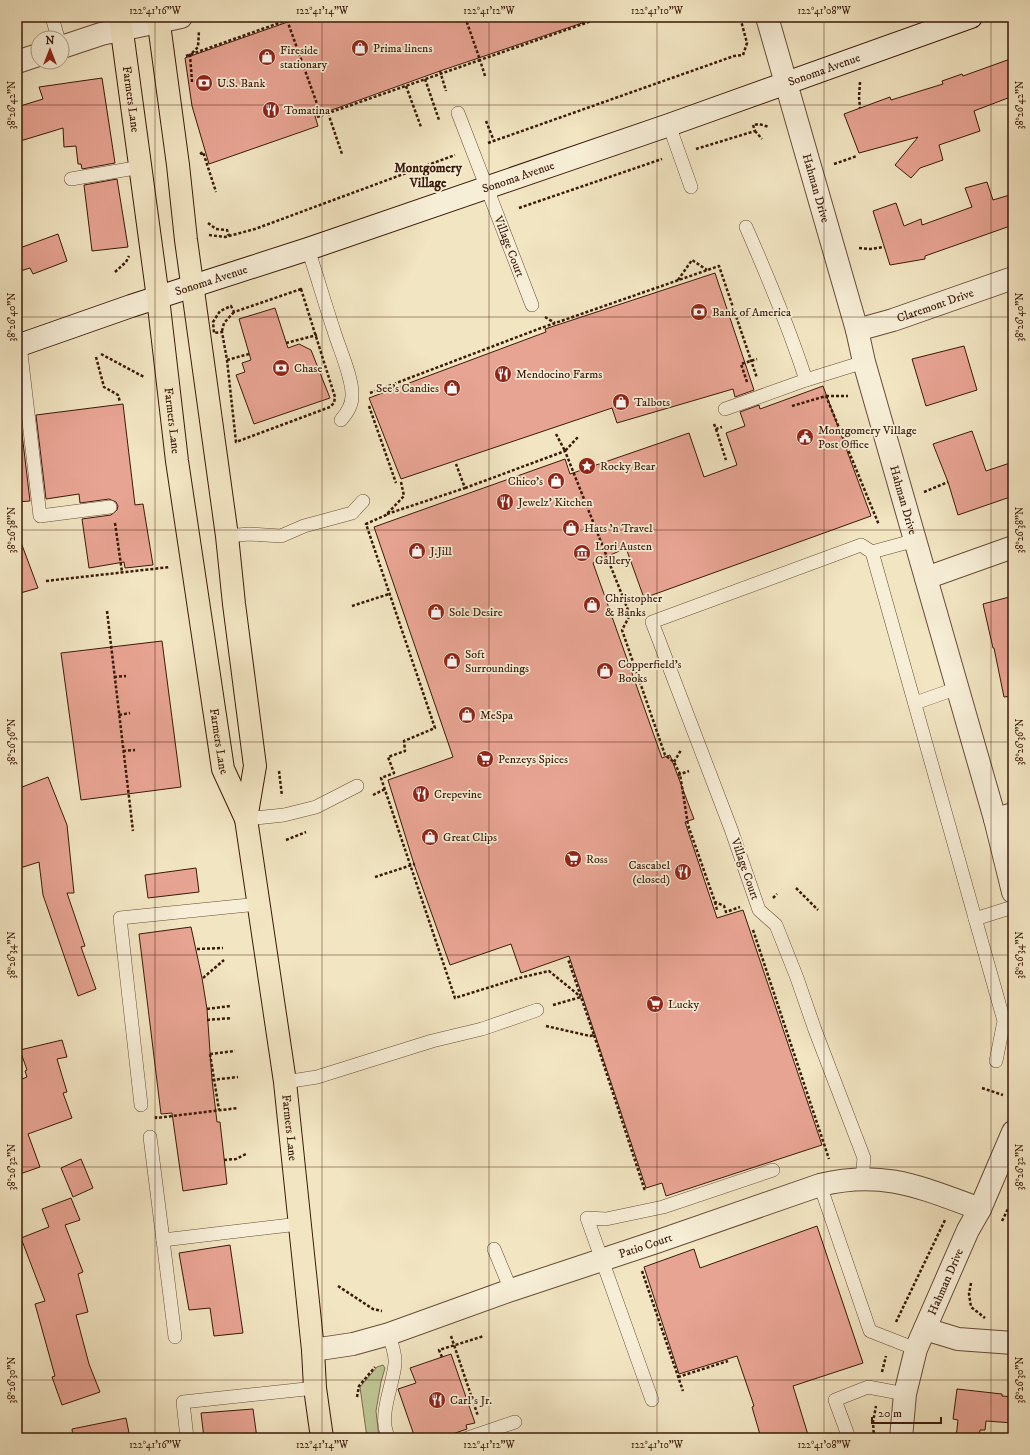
<svg xmlns="http://www.w3.org/2000/svg" width="1030" height="1455" viewBox="0 0 1030 1455" font-family="'IM FELL DW Pica',serif">
	<style>
		.green { fill: #bdc492; stroke: #7c6e4d }
		.building { fill: #e8a493; stroke: #3a1908 }
		.lines { fill: none; stroke-linecap: round; stroke-linejoin: round }
		.lane-casing { stroke: #684c36; stroke-width: 14 }
		.street-casing { stroke: #684c36; stroke-width: 24 }
		.secondary-casing { stroke: #3a1908; stroke-width: 24 }
		.primary-casing { stroke: #3a1908; stroke-width: 24 }
		.path { stroke: #3a1908; stroke-width: 2.5; stroke-dasharray: 3 2; stroke-linecap: butt }
		.lane { stroke: #f7eed7; stroke-width: 13 }
		.street { stroke: #f7eed7; stroke-width: 22 }
		.secondary { stroke: #f7eed7; stroke-width: 22 }
		.primary { stroke: #f2e5c2; stroke-width: 22 }
		.ticks { fill: none; stroke: #3a1908; stroke-width: 1; stroke-opacity: 0.45 }
		.labels { text-anchor: middle; dominant-baseline: central; stroke-width: 3.5; stroke-linejoin: round; paint-order: stroke }
		.poi-label { font-size: 12px; fill: #3a1908; stroke: #f7eed7; text-anchor: start }
		.street-label { font-size: 12px; fill: #3a1908; stroke: #f7eed7 }
		.neighbourhood-label { font-size: 13px; font-weight: bold; fill: #3a1908; stroke: #f7eed7 }
		.neatline { fill: none; stroke: #3a1908; stroke-width: 1.5 }
		.ticks-label { font-size: 10px; text-anchor: middle; fill: #3a1908 }
	</style>
	<rect width="100%" height="100%" fill="#f2e5c2"/>
	<filter id="stains"><feTurbulence type="fractalNoise" baseFrequency=".005" numOctaves="4"/><feColorMatrix values="0 0 0 0 .2 0 0 0 0 .09 0 0 0 0 .02 0 0 0 .5 -.17"/></filter>
	<radialGradient id="worn" r=".72"><stop offset=".6" stop-color="#630" stop-opacity="0"/><stop offset="1" stop-color="#630" stop-opacity=".3"/></radialGradient>
	<path class="green" d="M383 1365 385 1368 381 1382 376 1411 379 1438H367L360 1387 377 1367Z"/>
	<path class="building" d="M302 17H590L591 20 440 71 315 116 318 126 209 164 192 106 185 58Z
		M1013 58V96L974 111 980 131 939 145 943 160 920 168 911 178 895 165 918 137 859 153 844 114 890 97 891 100 943 84 942 81 962 74 963 76Z
		M102 78 115 163 82 169 81 164H78L76 146 64 147 63 128 17 142V107L43 99 39 87Z
		M117 179 128 247 92 251 84 185Z
		M987 182 993 200 1013 194V225L925 256V259L890 265 873 211 896 203 904 226 921 219 922 225 972 207 965 188Z
		M58 234 67 261 33 274 30 268 17 272V249Z
		M715 273 754 390 735 397 733 389 617 423 612 408 401 479 369 398 546 332 545 329Z
		M275 308 288 348 299 344 311 350 330 398 254 424 236 375 245 372 242 363 251 360 239 319Z
		M964 346 977 390 926 406 912 359Z
		M823 386 871 516 644 598 626 548 593 563 662 758 670 755 694 819 685 822 717 918 743 910 822 1145 666 1196 662 1183 646 1188 569 956 521 973 511 944 450 965 414 864 388 780 453 757 374 527 565 459 570 474 689 433 704 477 737 465 726 433 745 426 740 412 759 405 760 409Z
		M123 404 135 505 143 504 153 565 125 568 124 562 89 568 82 519 111 515 117 510 118 506 116 502 109 499 80 503 79 494 46 499 36 415Z
		M17 417H20L30 501 17 502Z
		M972 431 986 471 1013 462V496L958 515 948 482 933 444Z
		M19 537 38 588 17 594V538Z
		M1013 596V696L1004 697 994 648H993L983 604Z
		M162 641 181 787 81 800 61 653Z
		M48 777 67 825 74 893H67L85 946 81 947 96 989 78 996 43 895 39 862 17 869V789Z
		M196 868 199 892 148 898 145 875Z
		M191 927 202 978 207 1009 212 1080 217 1122H220L227 1184 183 1191 172 1113 161 1114 139 934Z
		M62 1040 67 1057 57 1059 67 1092 63 1093 72 1118 28 1134 40 1167 17 1175V1081L27 1077 25 1071 27 1070 20 1050Z
		M81 1159 93 1188 73 1197 61 1168Z
		M71 1198 80 1220 65 1225 83 1272 78 1274 88 1312 76 1315 89 1364 100 1392 62 1405 52 1377 55 1376 35 1304 45 1301 21 1238 49 1227 42 1209Z
		M817 1226 863 1363 793 1386 809 1438H761L752 1407 754 1406 737 1356 679 1374 644 1267 694 1249 700 1268Z
		M230 1245 243 1333 214 1336 210 1308 189 1310 179 1253Z
		M451 1354 475 1423 466 1425 467 1429 441 1438H415L398 1389 416 1383 410 1368Z
		M957 1389 1002 1394V1396L1013 1397V1423L986 1421 985 1430H980L979 1438H956L958 1420 953 1419Z
		M253 1409 257 1438H204L201 1413Z
		M126 1418 130 1438H73L72 1429Z"/>
	<g class="lines">
		<g class="lane-casing">
			<g id="lane">
				<path d="M52 17 58 38"/>
				<path id="s1" d="M458 113 532 305"/>
				<path d="M669 125 691 187"/>
				<path d="M71 179 141 167"/>
				<path d="M746 227C768 277 789 328 806 380L864 362"/>
				<path d="M308 249C317 276 325 304 334 331 339 348 353 378 352 396 352 406 347 413 341 420"/>
				<path d="M20 345 40 516 110 507"/>
				<path d="M725 409 806 380"/>
				<path d="M227 536 249 534 281 536 304 526 352 513 363 501"/>
				<path d="M872 552 1004 1021 996 1061"/>
				<path d="M915 703 958 688"/>
				<path d="M246 819 284 815 316 807 357 786"/>
				<path d="M975 919 1013 907"/>
				<path d="M285 1082 317 1077 432 1041 482 1029 537 1010"/>
				<path d="M141 1105 120 918 258 904"/>
				<path d="M150 1137 163 1240 299 1224"/>
				<path d="M862 1178 864 1158 815 1030 797 978 776 925 759 910 731 829 652 622 861 545 872 552 916 540"/>
				<path d="M820 1185 870 1331 916 1349"/>
				<path d="M163 1240 175 1337"/>
				<path d="M494 1249 511 1290"/>
				<path d="M389 1334C391 1343 396 1354 395 1364 393 1386 377 1418 389 1438"/>
				<path d="M652 1400 587 1218 606 1219 663 1207 773 1170"/>
				<path d="M187 1438 183 1402 315 1388"/>
				<path d="M468 1438 515 1422"/>
				<path d="M849 1438 835 1400 868 1387 905 1394"/>
			</g>
		</g>
		<g class="street-casing">
			<g id="street">
				<path id="s2" d="M767 17 857 330 864 362 995 819 1013 892"/>
				<path d="M62 47 101 34 181 17"/>
				<path d="M17 62 38 55"/>
				<path id="s3" d="M857 330 893 320 1013 278"/>
				<path d="M926 578 1013 547"/>
				<path d="M995 819 1013 814"/>
				<path d="M925 1329 958 1339 1013 1343"/>
				<path id="s4" d="M313 1350 353 1344 389 1334 511 1290 656 1242 820 1185C883 1169 922 1188 980 1209"/>
				<path id="s5" d="M901 1438 905 1394 916 1349 968 1230 980 1209 1013 1132"/>
			</g>
		</g>
		<g class="secondary-casing">
			<g id="secondary">
				<path id="s6" d="M17 346 131 306 308 249 669 125 971 17"/>
			</g>
		</g>
		<g class="primary-casing">
			<g id="primary">
				<path id="s7" d="M120 17 158 298 177 461 223 769 246 819 285 1082 313 1350 315 1388 322 1438"/>
				<path d="M158 17 178 165 186 240 227 536 234 604 255 766 246 819"/>
			</g>
		</g>
		<path class="path" d="M287 20 321 115
			M186 56 296 17
			M440 71 446 91
			M485 76 480 60 603 17
			M425 79 439 120
			M192 82 190 55 198 47 199 31
			M860 82 859 97 860 108
			M406 86 421 127
			M328 113 342 154
			M317 117 480 60 465 17
			M486 121 494 141
			M755 131 762 139
			M488 143 734 56 743 55 747 43 740 17
			M696 149 755 131 753 125 759 124 769 127
			M200 154 203 152 216 192
			M834 164 857 156
			M519 208 662 159
			M208 223 216 229 227 230 229 236
			M209 235 225 237 255 229 455 155
			M859 248 870 249 884 247
			M115 272 126 262 129 256
			M678 280 692 260 707 270
			M301 289 335 397 334 403 330 407 236 442 227 360 222 332 214 333 213 322 220 311 231 306 234 312Z
			M545 317 555 323
			M222 331 224 323 234 312
			M286 343 317 335
			M101 354 144 377
			M96 357 104 387 118 395 120 402
			M227 360 249 354
			M747 382 741 364 757 359
			M370 393 541 328 719 266 757 378
			M826 396H848
			M369 406 396 483
			M792 406 826 396 879 525
			M714 424 716 429 722 427
			M716 429 726 460
			M556 434 565 451 578 437
			M401 482 404 496 386 515 366 524 435 728 404 741 405 751 388 757 394 773 381 778 455 998 519 978 549 971 581 997
			M465 488 565 451 630 615
			M924 492 948 482
			M387 514 465 488 456 464
			M115 523 122 572
			M46 581 170 567
			M352 606 389 594
			M637 610 630 615 622 630 665 755 674 762 680 774 688 825 715 902 724 906 726 912 740 907
			M107 611 133 831
			M114 677 126 676
			M119 715 130 713
			M123 751 135 750
			M674 762 681 750
			M279 771 282 796
			M678 775 689 771
			M373 795 385 789
			M286 840 306 832
			M375 877 415 864
			M796 888 818 910
			M773 898 777 894
			M715 902 717 910
			M753 930 829 1159
			M197 949 223 948
			M203 978 224 960
			M553 1005 581 997
			M207 1009 230 1006
			M207 1020 232 1018
			M546 1026 590 1036 594 1035 568 959
			M594 1035 645 1191H644
			M210 1054 219 1110
			M210 1054 235 1051
			M212 1080 238 1077
			M982 1088 1003 1095
			M156 1116V1118L238 1108
			M224 1160 236 1159 246 1154
			M1002 1221 1008 1209
			M642 1271 683 1391
			M971 1283 969 1294 971 1307 985 1318
			M338 1286 373 1309 382 1311
			M896 1322 945 1220
			M451 1336 478 1416
			M442 1357 439 1350 484 1336
			M882 1372 886 1356
			M678 1377 728 1361
			M357 1397 359 1386 375 1367
			M874 1438 873 1422 876 1406"/>
		<use href="#lane" class="lane"/>
		<use href="#street" class="street"/>
		<use href="#secondary" class="secondary"/>
		<use href="#primary" class="primary"/>
	</g>
	<path class="ticks" d="M155 17V1438M322 17V1438M489 17V1438M657 17V1438M824 17V1438M991 17V1438M17 105H1013M17 317H1013M17 530H1013M17 742H1013M17 955H1013M17 1167H1013M17 1380H1013"/>
	<defs>
		<g id="shop-disc" transform="scale(0.9)"><circle r="9.5" fill="#8f2418" stroke="#f7eed7"/><path d="M-5-2.5h2.3a2.7 3.5 0 0 1 5.4 0H5L5.5 6h-11ZM-1.5-2.5h3a1.5 2.3 0 0 0-3 0Z" fill="#fff"/></g>
		<g id="bank-disc" transform="scale(0.9)"><circle r="9.5" fill="#8f2418" stroke="#f7eed7"/><path d="M-6-4H6V4H-6ZM0-2.3a2.3 2.3 0 1 0 0 4.6a2.3 2.3 0 1 0 0-4.6Z" fill="#fff"/></g>
		<g id="restaurant-disc" transform="scale(0.9)"><circle r="9.5" fill="#8f2418" stroke="#f7eed7"/><path d="M-5-6h1v4h1v-4h1v4h1v-4h1v5L-1.5 .5V6h-2V.5L-5-1ZM5-6V6H3V1.5H1.5Q1.5-4 5-6Z" fill="#fff"/></g>
		<g id="civic-disc" transform="scale(0.9)"><circle r="9.5" fill="#8f2418" stroke="#f7eed7"/><path d="M-.6-6.5H3V-4.5H.6V-3L4-1V1h2V6H-6V1h2V-1L-.6-3ZM-1.2 2.5V6h2.4V2.5Z" fill="#fff"/></g>
		<g id="sight-disc" transform="scale(0.9)"><circle r="9.5" fill="#8f2418" stroke="#f7eed7"/><path d="M0-6L1.8-2.2L6-1.7L2.9 1.2L3.7 5.4L0 3.3L-3.7 5.4L-2.9 1.2L-6-1.7L-1.8-2.2Z" fill="#fff"/></g>
		<g id="museum-disc" transform="scale(0.9)"><circle r="9.5" fill="#8f2418" stroke="#f7eed7"/><path d="M0-6L6-3V-2H-6V-3ZM-5-1h2V3h-2ZM-1-1h2V3h-2ZM3-1h2V3H3ZM-6 4H6V6H-6Z" fill="#fff"/></g>
		<g id="supermarket-disc" transform="scale(0.9)"><circle r="9.5" fill="#8f2418" stroke="#f7eed7"/><path d="M-6-5.5h2.5l.6 2H6L4.5 2H-2.5L-4.4-4H-6ZM-1.5 3.2a1.3 1.3 0 1 0 .1 0ZM3 3.2a1.3 1.3 0 1 0 .1 0Z" fill="#fff"/></g>
	</defs>
	<g fill-rule="evenodd">
		<use href="#shop-disc" x="360" y="48"/>
		<use href="#shop-disc" x="267" y="57"/>
		<use href="#bank-disc" x="204" y="83"/>
		<use href="#restaurant-disc" x="271" y="110"/>
		<use href="#bank-disc" x="699" y="312"/>
		<use href="#bank-disc" x="281" y="368"/>
		<use href="#restaurant-disc" x="503" y="374"/>
		<use href="#shop-disc" x="452" y="388"/>
		<use href="#shop-disc" x="621" y="402"/>
		<use href="#civic-disc" x="805" y="437"/>
		<use href="#sight-disc" x="587" y="466"/>
		<use href="#shop-disc" x="556" y="481"/>
		<use href="#restaurant-disc" x="505" y="502"/>
		<use href="#shop-disc" x="571" y="528"/>
		<use href="#shop-disc" x="417" y="551"/>
		<use href="#museum-disc" x="582" y="553"/>
		<use href="#shop-disc" x="592" y="605"/>
		<use href="#shop-disc" x="436" y="612"/>
		<use href="#shop-disc" x="452" y="661"/>
		<use href="#shop-disc" x="605" y="671"/>
		<use href="#shop-disc" x="467" y="715"/>
		<use href="#supermarket-disc" x="485" y="759"/>
		<use href="#restaurant-disc" x="421" y="794"/>
		<use href="#shop-disc" x="430" y="837"/>
		<use href="#supermarket-disc" x="573" y="859"/>
		<use href="#restaurant-disc" x="683" y="872"/>
		<use href="#supermarket-disc" x="655" y="1004"/>
		<use href="#restaurant-disc" x="437" y="1400"/>
	</g>
	<g class="labels">
		<g class="poi-label">
			<text x="373" y="48">Prima linens</text>
			<text x="280" y="50">Fireside<tspan x="280" dy="14">stationary</tspan></text>
			<text x="217" y="83">U.S. Bank</text>
			<text x="284" y="110">Tomatina</text>
			<text x="712" y="312">Bank of America</text>
			<text x="294" y="368">Chase</text>
			<text x="516" y="374">Mendocino Farms</text>
			<text x="439" y="388" text-anchor="end">See's Candies</text>
			<text x="634" y="402">Talbots</text>
			<text x="818" y="430">Montgomery Village<tspan x="818" dy="14">Post Office</tspan></text>
			<text x="600" y="466">Rocky Bear</text>
			<text x="543" y="481" text-anchor="end">Chico's</text>
			<text x="518" y="502">Jewelz' Kitchen</text>
			<text x="584" y="528">Hats 'n Travel</text>
			<text x="595" y="546">Lori Austen<tspan x="595" dy="14">Gallery</tspan></text>
			<text x="430" y="551">J.Jill</text>
			<text x="605" y="598">Christopher<tspan x="605" dy="14">&amp; Banks</tspan></text>
			<text x="449" y="612">Sole Desire</text>
			<text x="465" y="654">Soft<tspan x="465" dy="14">Surroundings</tspan></text>
			<text x="618" y="664">Copperfield's<tspan x="618" dy="14">Books</tspan></text>
			<text x="480" y="715">MeSpa</text>
			<text x="498" y="759">Penzeys Spices</text>
			<text x="434" y="794">Crepevine</text>
			<text x="443" y="837">Great Clips</text>
			<text x="586" y="859">Ross</text>
			<text x="670" y="865" text-anchor="end">Cascabel<tspan x="670" dy="14">(closed)</tspan></text>
			<text x="668" y="1004">Lucky</text>
			<text x="450" y="1400">Carl's Jr.</text>
		</g>
		<g class="street-label">
			<text stroke="none"><textPath href="#s6" startOffset="853">Sonoma Avenue</textPath></text>
			<text stroke="none"><textPath href="#s7" startOffset="83">Farmers Lane</textPath></text>
			<text stroke="none"><textPath href="#s6" startOffset="529">Sonoma Avenue</textPath></text>
			<text stroke="none"><textPath href="#s2" startOffset="178">Hahman Drive</textPath></text>
			<text stroke="none"><textPath href="#s1" startOffset="143">Village Court</textPath></text>
			<text stroke="none"><textPath href="#s6" startOffset="205">Sonoma Avenue</textPath></text>
			<text stroke="none"><textPath href="#s3" startOffset="82">Claremont Drive</textPath></text>
			<text stroke="none"><textPath href="#s7" startOffset="407">Farmers Lane</textPath></text>
			<text stroke="none"><textPath href="#s2" startOffset="502">Hahman Drive</textPath></text>
			<text stroke="none"><textPath href="#s7" startOffset="731">Farmers Lane</textPath></text>
			<text transform="translate(745 869) rotate(71)">Village Court</text>
			<text stroke="none"><textPath href="#s7" startOffset="1126">Farmers Lane</textPath></text>
			<text stroke="none"><textPath href="#s4" startOffset="349">Patio Court</textPath></text>
			<text stroke="none"><textPath href="#s5" startOffset="164">Hahman Drive</textPath></text>
		</g>
		<g class="neighbourhood-label">
			<text x="428" y="168">Montgomery<tspan x="428" dy="15">Village</tspan></text>
		</g>
	</g>
	<rect width="1030" height="1455" fill="none" stroke="#f2e5c2" stroke-width="44"/>
	<g transform="translate(50 50)"><circle r="19" fill="#f7eed7" stroke="#ab9984"/>
	<path d="M0-3L7 15L0 10L-7 15Z" fill="#8f2418"/>
	<text y="-6" font-size="11" font-weight="bold" text-anchor="middle" fill="#3a1908">N</text>
	</g>
	<path d="M872 1417v6h69v-6" fill="none" stroke="#3a1908" stroke-width="2"/>
	<text x="878" y="1417" font-size="12" fill="#3a1908" stroke="#f7eed7" stroke-width="3" paint-order="stroke">20 m</text>
	<rect x="22" y="22" width="986" height="1411" class="neatline"/>
	<g class="ticks-label">
		<text x="155" y="14">122°41'16"W</text>
		<text x="322" y="14">122°41'14"W</text>
		<text x="489" y="14">122°41'12"W</text>
		<text x="657" y="14">122°41'10"W</text>
		<text x="824" y="14">122°41'08"W</text>
		<text transform="translate(11 105) rotate(-90)" y="4">38°26'42"N</text>
		<text transform="translate(1019 105) rotate(-90)" y="4">38°26'42"N</text>
		<text transform="translate(11 317) rotate(-90)" y="4">38°26'40"N</text>
		<text transform="translate(1019 317) rotate(-90)" y="4">38°26'40"N</text>
		<text transform="translate(11 530) rotate(-90)" y="4">38°26'38"N</text>
		<text transform="translate(1019 530) rotate(-90)" y="4">38°26'38"N</text>
		<text transform="translate(11 742) rotate(-90)" y="4">38°26'36"N</text>
		<text transform="translate(1019 742) rotate(-90)" y="4">38°26'36"N</text>
		<text transform="translate(11 955) rotate(-90)" y="4">38°26'34"N</text>
		<text transform="translate(1019 955) rotate(-90)" y="4">38°26'34"N</text>
		<text transform="translate(11 1167) rotate(-90)" y="4">38°26'32"N</text>
		<text transform="translate(1019 1167) rotate(-90)" y="4">38°26'32"N</text>
		<text transform="translate(11 1380) rotate(-90)" y="4">38°26'30"N</text>
		<text transform="translate(1019 1380) rotate(-90)" y="4">38°26'30"N</text>
		<text x="155" y="1448">122°41'16"W</text>
		<text x="322" y="1448">122°41'14"W</text>
		<text x="489" y="1448">122°41'12"W</text>
		<text x="657" y="1448">122°41'10"W</text>
		<text x="824" y="1448">122°41'08"W</text>
	</g>
	<rect width="100%" height="100%" filter="url(#stains)"/>
	<rect width="100%" height="100%" fill="url(#worn)"/>
</svg>
